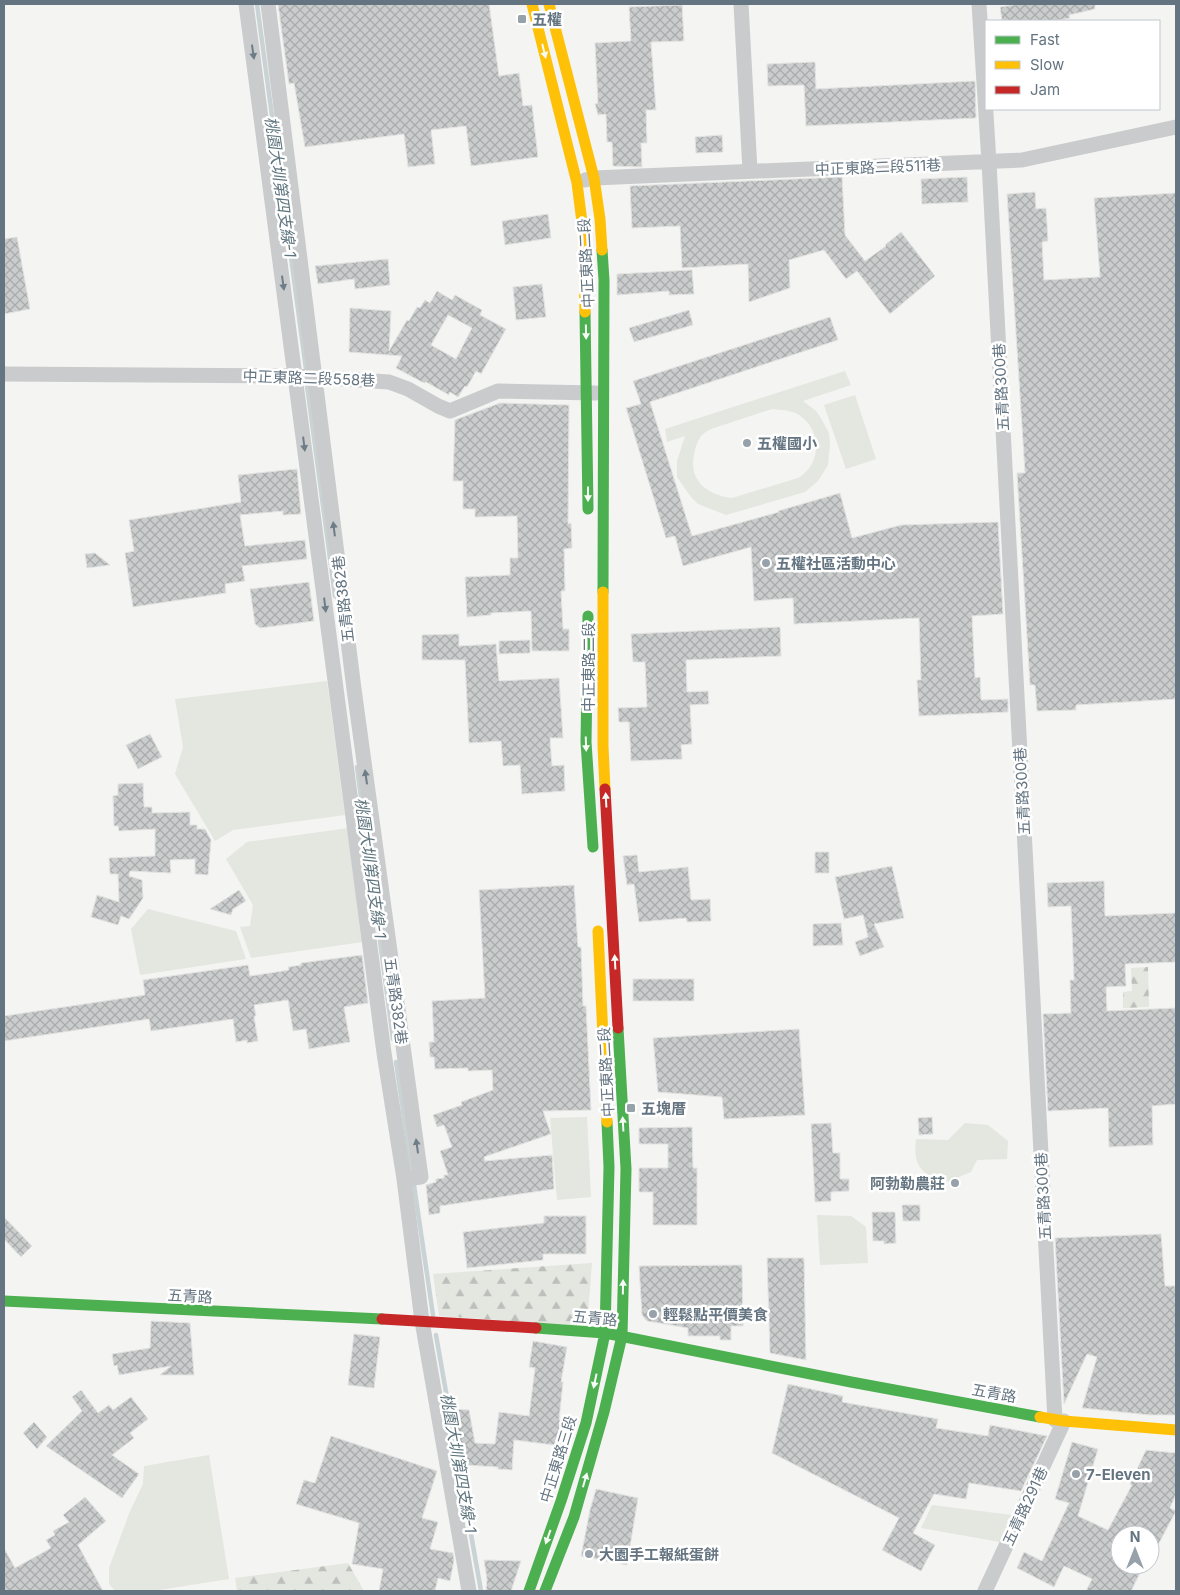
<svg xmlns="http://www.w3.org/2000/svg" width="1180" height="1595" viewBox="0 0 1180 1595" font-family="Inter,'Noto Sans TC',sans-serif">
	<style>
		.grass { fill: #e4e6e0; fill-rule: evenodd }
		.forest { fill: url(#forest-firs) }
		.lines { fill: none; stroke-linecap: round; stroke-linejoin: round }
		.stream { stroke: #c9d2d4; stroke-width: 4.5 }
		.building { fill: url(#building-cross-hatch); stroke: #e3e3e2; fill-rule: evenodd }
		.street { stroke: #cacbcc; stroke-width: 15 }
		.fast { stroke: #4caf50; stroke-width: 11 }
		.slow { stroke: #ffc107; stroke-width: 11 }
		.jam { stroke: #c62828; stroke-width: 11 }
		.oneway { fill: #f6fbf6 }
		.oneway2 { fill: #6e7d88 }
		.poi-dot { fill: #96a1a9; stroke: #fff; stroke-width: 2 }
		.labels { text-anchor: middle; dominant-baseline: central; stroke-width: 5; stroke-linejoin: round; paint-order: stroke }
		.poi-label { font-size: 15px; font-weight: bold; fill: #647481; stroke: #fff; text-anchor: start }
		.street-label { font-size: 15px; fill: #647481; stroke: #fff }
		.water-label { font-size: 16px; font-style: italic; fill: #60767f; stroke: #fff }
	</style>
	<defs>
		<pattern id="forest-firs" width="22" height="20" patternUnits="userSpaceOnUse" patternTransform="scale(1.25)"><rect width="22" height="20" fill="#e4e6e0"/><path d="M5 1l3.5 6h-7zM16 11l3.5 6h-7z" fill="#bcbfbb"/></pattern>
		<pattern id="building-cross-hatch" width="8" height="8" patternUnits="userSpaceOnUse" patternTransform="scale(1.25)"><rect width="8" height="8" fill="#cbcdcd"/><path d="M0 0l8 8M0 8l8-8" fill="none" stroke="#a8abac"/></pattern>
	</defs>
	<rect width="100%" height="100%" fill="#f4f4f2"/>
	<path class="grass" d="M845 371 851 385 803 401 816 411 822 420 829 433 830 444 828 465 818 481 805 492 726 515 698 504 691 497 677 477V461L685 436 667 442 665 429ZM772 409C781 410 792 410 799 415 822 430 822 464 798 478L732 498C719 497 702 490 696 477 690 467 694 446 701 436 704 433 707 431 711 429Z
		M855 395 876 459 846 469 824 405Z
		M327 681 345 815 233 830 215 841 175 774 183 747 175 699Z
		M349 828 363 942 251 958 240 927 250 926 253 905 226 859 247 842Z
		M148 909 236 931 246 959 140 975 131 929Z
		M587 1117 591 1197 557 1200 550 1118Z
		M965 1123 988 1125 1008 1141 1007 1159 977 1160 971 1172 941 1184C920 1170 913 1166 916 1139L948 1140Z
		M817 1215 851 1216 866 1227 868 1263 820 1265Z
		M209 1455 229 1579 153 1591H115L109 1584V1568L130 1511 143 1484 144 1466Z
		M932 1505 1012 1515 1000 1542 921 1528Z"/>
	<path class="forest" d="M1148 967 1149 1007 1123 1008V992L1132 991 1131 968Z
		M592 1263 587 1326 439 1316 433 1274Z
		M348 1563 364 1591H237L235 1578Z"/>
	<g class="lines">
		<path class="stream" d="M257 4 306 369
			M307 385 335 596
			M357 767 393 1039
			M396 1062 433 1315
			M436 1335 481 1591"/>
	</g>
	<path class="building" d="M278 4H489L499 76 519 73 523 106 532 105 538 157 471 166 466 126 431 130 435 164 408 167 404 134 305 147 294 83 289 84Z
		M1020 4H1095V9L1069 15 1070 18 1054 21H1002L1000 7Z
		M682 5 684 41 651 42 656 110H646L647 143H641L642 167 613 166 612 142H607L606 114 598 115 595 104 598 103 595 43 631 41 629 7Z
		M815 62 816 89 975 81 976 118 806 126 804 85 768 86 767 64Z
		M722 135 723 152 696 153 695 137Z
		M842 177 845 235 865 261 886 246 885 245 901 232 935 276 890 314 857 271 846 279 824 250 789 260 790 288 749 302 748 264 682 268 680 226 632 228 630 186Z
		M967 177 968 202 922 204 921 179Z
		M1035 192 1036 209 1046 208 1048 241 1042 242 1044 280 1100 277 1094 198 1176 193V699L1076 705V710L1037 711 1035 685H1030L1017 473H1025L1007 194Z
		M548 214 551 238 505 245 502 221Z
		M17 237 30 309 4 314V239Z
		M388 259 390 285 355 289 354 279 318 284 315 266Z
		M692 270 694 294 669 295V291L617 295V274Z
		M542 284 546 317 516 320 513 287Z
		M437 291 452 300 455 295 482 310 480 315 506 329 481 374 476 371 467 387 465 386 458 397 450 392 449 395 426 382 425 383 422 382 396 368 402 356 349 352 350 308 391 311 389 351 407 320 409 321 417 307 420 308 425 300 430 303ZM448 315 472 328 456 359 431 345Z
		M689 310 693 325 634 342 629 328Z
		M830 317 838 340 650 402 692 536 779 512 778 511 840 493 852 538 901 525 998 522 1003 614 972 616 975 678 980 677 981 700 1008 699V712L919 716 917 680H921L919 618 794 624 793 598 754 601 751 547 683 566 675 536 666 538 626 408 641 404 633 381Z
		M500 403 569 405 568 524 571 523 572 548 564 549 565 591H561L563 629H569V651H532L531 611 491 613V615L467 617 465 577 510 575V558H518L517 516 475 517V509H463V481H453L455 420Z
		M297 469 301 514 283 515V511L240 515 245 546 305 540 307 559 242 566 245 581 225 584 226 593 133 607 125 553 134 551 129 520 241 502 238 475Z
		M95 553 110 565 87 568 85 554Z
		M309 582 314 621 260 628 255 624 250 589Z
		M780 627 781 656 686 660 687 692 708 691 709 704 690 705 692 744 681 745 682 759 631 761 629 722H619L618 708 647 707 645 662H633L631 634Z
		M459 634V646L496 644 499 681 559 678 563 738H550L552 766 564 765 565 791 522 794 520 765 503 766 501 741 469 743 465 660H422V635Z
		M530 640V653L499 654V641Z
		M150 734 162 757 138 769 126 745Z
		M143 783 144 807H152V813L190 812V825H197V829H205L211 840 208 875 195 874V859L170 860 171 873 130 871 129 876 142 880 143 898 129 919 121 916 118 925 91 917 97 895 119 902 118 874H110L109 858 155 856V829L119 831 118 826H114L113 796 118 795V784Z
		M815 852H829V873H815Z
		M637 855 639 872 688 867 691 900 710 899 711 921 687 922 686 918 639 922 634 884 627 885 623 856Z
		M892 866 904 918 874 924 884 947 860 956 855 942 868 937 863 915 844 919 835 877Z
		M1104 881 1105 916 1176 913V962L1125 964 1126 986 1106 987 1107 1011 1176 1008V1104L1152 1106 1153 1145 1109 1147 1108 1108 1048 1111 1043 1014 1071 1013 1070 980H1074L1071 906 1048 907 1047 883Z
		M574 885 578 947H581L583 1006H586L591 1110 543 1111 551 1134 484 1157 485 1161 552 1155 554 1189 440 1206V1213L429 1215 426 1185 436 1182V1179L444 1178V1175H448L440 1151 452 1147 444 1125 437 1127 433 1115 462 1105 461 1102 493 1090 492 1070 468 1071V1068L435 1069 434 1057H430L429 1042H434L432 1001 485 998 479 890Z
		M239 890 246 901 233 909 231 915 210 909Z
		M841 923 843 945 813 946V924Z
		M362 955 368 1003 344 1007 350 1042 309 1049 306 1029 293 1031 288 1000 254 1005 256 1016H254L258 1041 247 1043V1040L236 1042 233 1019 151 1031 149 1019 4 1041V1016L145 995 143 980 248 965 250 976 289 970 288 967 301 965V963Z
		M633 979H694V1001H633Z
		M799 1029 805 1115 724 1119 722 1097 658 1092 653 1038Z
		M932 1117 933 1134 919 1135 918 1118Z
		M831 1123 833 1153H840V1179H849V1191L831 1192V1201L815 1202 811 1124Z
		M692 1127 693 1168H697V1225H653V1192H639V1168H668V1144H639V1128Z
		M902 1205H920V1221H903Z
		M872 1212H895L896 1243 884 1244V1241H873Z
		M544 1216H586V1254H543V1260L467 1268 463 1232 544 1223Z
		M4 1217 32 1246 21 1257 4 1239Z
		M1161 1234 1165 1286H1176V1415H1150L1082 1408 1097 1357 1087 1354 1064 1404 1055 1238Z
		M767 1258H804L806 1360 770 1353Z
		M742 1265 743 1326H731V1340H720V1336H688V1328L647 1321 642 1315 639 1266Z
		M151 1321 190 1323 194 1375H160L171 1366 119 1375 117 1365 114 1366 112 1354 150 1348Z
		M354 1334 380 1337 374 1388 348 1385Z
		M533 1341 567 1347 561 1382H563L559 1420 566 1421 562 1446 514 1440 512 1470 498 1469V1467L465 1465 453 1409 469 1410 475 1443 495 1444 499 1412 529 1416 535 1368 529 1367Z
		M788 1384 843 1396 842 1402 938 1419 936 1428 988 1436 990 1425 1047 1436 1021 1491 969 1483 966 1499 934 1494 913 1533 935 1545 921 1571 882 1550 899 1518 772 1453Z
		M81 1390 98 1413 109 1405 113 1410 131 1397 148 1419 130 1433 134 1438 112 1455 139 1474 122 1498 46 1446 82 1411 72 1397Z
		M34 1422 47 1437 37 1449 23 1433Z
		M331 1436 437 1471 422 1518 438 1522 430 1549 453 1553 454 1560 450 1581 438 1578 435 1591H379L383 1569 352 1564 359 1523 296 1504 304 1480 315 1483Z
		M1072 1442 1098 1449 1078 1516 1108 1530 1132 1485 1130 1484 1146 1450 1176 1453V1494L1170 1508 1176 1511 1150 1560V1535H1120V1565H1144L1131 1591H1086L1092 1579 1064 1566 1054 1587 1017 1568 1024 1552 1042 1561 1069 1503 1055 1499Z
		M596 1489 638 1498 627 1565 581 1556 590 1510Z
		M85 1497 106 1521 78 1545 103 1591H4V1548L15 1568 51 1548 46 1540 55 1535 53 1531 69 1522 63 1515Z
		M484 1560 521 1561 511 1591H486L487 1579Z"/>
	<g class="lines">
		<path class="street" d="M246 4 384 1053 404 1179 422 1321 469 1591
			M268 4 354 689 421 1177 404 1179
			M741 4 750 171
			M979 4 989 162 1055 1420
			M585 180 594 178 1022 160 1176 127
			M4 374 295 376 389 382 408 389 438 406 450 411 498 391 596 393
			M985 1591 1064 1421"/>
		<path class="fast" d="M602 250 604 280 603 592
			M585 312 588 509
			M588 616 586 742 593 847
			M4 1301 382 1319
			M536 1328 605 1333 851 1382 1040 1417
			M529 1591 561 1501 586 1423 605 1333 609 1167 607 1122
			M545 1591 574 1517 604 1412 622 1336 626 1169 618 1028"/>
		<path class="slow" d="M532 4 577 183 583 230 585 312
			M549 4 594 178 600 219 602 250
			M603 592V746L605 789
			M598 931 607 1122
			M1040 1417 1064 1421 1176 1430"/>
		<path class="jam" d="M605 789 618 1028
			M382 1319 536 1328"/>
	</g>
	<defs><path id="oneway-solid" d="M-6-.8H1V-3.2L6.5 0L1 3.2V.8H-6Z" transform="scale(1.25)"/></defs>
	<g class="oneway">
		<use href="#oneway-solid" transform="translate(544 51) rotate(76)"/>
		<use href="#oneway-solid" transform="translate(586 332) rotate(89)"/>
		<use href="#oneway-solid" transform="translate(588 494) rotate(90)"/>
		<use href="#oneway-solid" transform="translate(586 744) rotate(88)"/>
		<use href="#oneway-solid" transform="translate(606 800) rotate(-93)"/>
		<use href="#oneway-solid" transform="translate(615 962) rotate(-93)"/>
		<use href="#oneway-solid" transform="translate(623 1124) rotate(-93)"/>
		<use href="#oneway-solid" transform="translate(623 1287) rotate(-89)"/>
		<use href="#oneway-solid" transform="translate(595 1381) rotate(102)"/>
		<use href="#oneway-solid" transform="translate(585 1480) rotate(-74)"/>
		<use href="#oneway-solid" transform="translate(548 1537) rotate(110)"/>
	</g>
	<g class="oneway2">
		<use href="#oneway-solid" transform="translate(253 52) rotate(82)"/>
		<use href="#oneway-solid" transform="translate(283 283) rotate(82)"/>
		<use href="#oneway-solid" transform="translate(304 444) rotate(83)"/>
		<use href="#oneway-solid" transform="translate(334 529) rotate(-97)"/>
		<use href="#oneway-solid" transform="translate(325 605) rotate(83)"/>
		<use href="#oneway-solid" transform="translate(366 777) rotate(-98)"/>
		<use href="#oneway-solid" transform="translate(417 1146) rotate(-98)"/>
	</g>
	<g class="poi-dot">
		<rect x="517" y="14" width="10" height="10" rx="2.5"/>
		<circle cx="747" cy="443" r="5"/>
		<circle cx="766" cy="563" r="5"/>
		<rect x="626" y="1103" width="10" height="10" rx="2.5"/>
		<circle cx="955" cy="1183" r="5"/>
		<circle cx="653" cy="1314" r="5"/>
		<circle cx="1076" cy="1474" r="5"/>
		<circle cx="589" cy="1554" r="5"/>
	</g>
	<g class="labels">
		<g class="poi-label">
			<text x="532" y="19">五權</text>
			<text x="757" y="443">五權國小</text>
			<text x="776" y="563">五權社區活動中心</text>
			<text x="641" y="1108">五塊厝</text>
			<text x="945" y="1183" text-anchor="end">阿勃勒農莊</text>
			<text x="663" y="1314">輕鬆點平價美食</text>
			<text x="1086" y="1474">7-Eleven</text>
			<text x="599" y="1554">大園手工報紙蛋餅</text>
		</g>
		<g class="street-label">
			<text transform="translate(878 167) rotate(-2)">中正東路二段511巷</text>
			<text transform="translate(586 263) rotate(-93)">中正東路二段</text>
			<text transform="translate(309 378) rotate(2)">中正東路二段558巷</text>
			<text transform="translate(1001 387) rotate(-93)">五青路300巷</text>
			<text transform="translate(343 599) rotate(-97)">五青路382巷</text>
			<text transform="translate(588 667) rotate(-90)">中正東路二段</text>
			<text transform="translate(1022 791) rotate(-93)">五青路300巷</text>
			<text transform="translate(396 1001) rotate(82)">五青路382巷</text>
			<text transform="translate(606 1072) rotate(-93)">中正東路二段</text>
			<text transform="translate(1043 1196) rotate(-93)">五青路300巷</text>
			<text transform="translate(190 1296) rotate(3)">五青路</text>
			<text transform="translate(595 1318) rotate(5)">五青路</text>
			<text transform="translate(994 1393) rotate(10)">五青路</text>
			<text transform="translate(558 1459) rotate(-73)">中正東路三段</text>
			<text transform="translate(1025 1506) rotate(-65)">五青路291巷</text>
		</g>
		<g class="water-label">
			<text transform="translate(281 187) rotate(82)">桃園大圳第四支線-1</text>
			<text transform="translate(371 868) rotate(82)">桃園大圳第四支線-1</text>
			<text transform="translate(459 1463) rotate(80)">桃園大圳第四支線-1</text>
		</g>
	</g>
	<rect width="1180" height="1595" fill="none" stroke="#647481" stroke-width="10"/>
	<rect x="985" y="20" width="175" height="90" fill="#ffffff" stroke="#c1c7cd"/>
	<rect x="995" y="36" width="25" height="8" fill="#4caf50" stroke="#c1c7cd"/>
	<text x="1030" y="45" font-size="15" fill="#647481">Fast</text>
	<rect x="995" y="61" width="25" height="8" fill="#ffc107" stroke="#c1c7cd"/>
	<text x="1030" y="70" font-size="15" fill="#647481">Slow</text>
	<rect x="995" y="86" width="25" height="8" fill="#c62828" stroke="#c1c7cd"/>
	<text x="1030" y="95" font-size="15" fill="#647481">Jam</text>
	<g transform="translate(1135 1550)"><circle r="24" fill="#ffffff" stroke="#c1c7cd"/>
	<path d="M0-4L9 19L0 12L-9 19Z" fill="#96a1a9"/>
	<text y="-8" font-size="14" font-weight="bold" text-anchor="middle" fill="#647481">N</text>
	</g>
</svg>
